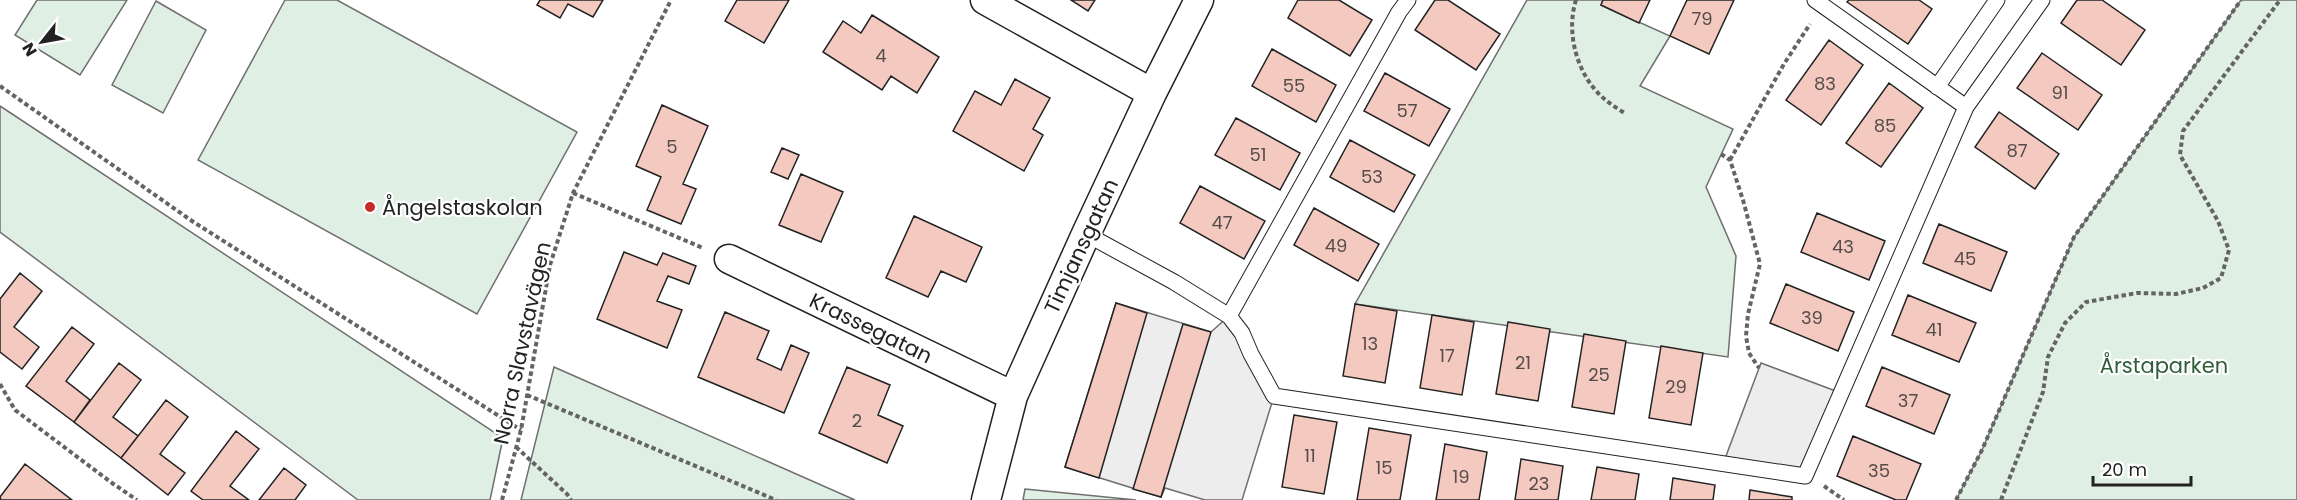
<svg xmlns="http://www.w3.org/2000/svg" width="2297" height="500" viewBox="0 0 2297 500" font-family="Poppins,sans-serif">
	<style>
		.green { fill: #e0efe3; stroke: #6f6f6f; stroke-width: 1.5 }
		.parking { fill: #ededed; stroke: #6f6f6f; stroke-width: 1.5 }
		.building { fill: #f3c9c0; stroke: #222; stroke-width: 1.5 }
		.lines { fill: none; stroke-linecap: round; stroke-linejoin: round }
		.lane-casing { stroke: #222; stroke-width: 17 }
		.street-casing { stroke: #222; stroke-width: 31 }
		.path { stroke: #646464; stroke-width: 4; stroke-dasharray: 4.5 3; stroke-linecap: butt }
		.lane { stroke: #fff; stroke-width: 15 }
		.street { stroke: #fff; stroke-width: 28 }
		.poi-dot { fill: #c62828; stroke: #fff; stroke-width: 2 }
		.labels { text-anchor: middle; dominant-baseline: central; stroke-width: 4.5; stroke-linejoin: round; paint-order: stroke }
		.number-label { font-size: 18px; fill: #564c4a }
		.poi-label { font-size: 21px; fill: #222; stroke: #fff; text-anchor: start }
		.street-label { font-size: 21px; fill: #222; stroke: #fff }
		.park-label { font-size: 21px; fill: #2f5e38; stroke: #fff }
	</style>
	<rect width="100%" height="100%" fill="#fff"/>
	<path class="green" d="M37 0H127L80 75 15 35Z
		M285 0H337L577 132 477 314 198 160Z
		M1527 0H1603L1601 5 1670 36 1640 86 1733 129 1706 187 1736 256 1728 357 1355 304Z
		M2241 0H2297V500H1956L1982 450 2074 237Z
		M156 1 206 30 163 113 112 85Z
		M0 106 503 438 490 500H358L0 232Z
		M554 367 855 500H521Z
		M1025 489 1136 500H1023Z"/>
	<path class="parking" d="M1116 303 1211 332 1229 316 1274 396 1242 500H1205L1165 488 1161 497 1065 467Z
		M1761 363 1841 393 1805 476 1723 464Z"/>
	<path class="building" d="M540 0H603L593 17 568 4 560 18 537 5Z
		M737 0H789L764 43 725 21Z
		M1071 0H1095L1088 11Z
		M1298 0H1339L1372 20 1350 56 1288 18Z
		M1435 0H1448L1500 34 1476 70 1415 30Z
		M1603 0H1650L1639 23 1601 5Z
		M1687 0H1734L1709 54 1670 36Z
		M1849 0H1919L1932 9 1908 44 1847 2Z
		M2077 0H2102L2145 30 2121 65 2061 23Z
		M872 15 939 57 917 93 891 76 882 90 823 52 843 21 861 33Z
		M1829 40 1863 65 1821 125 1786 100Z
		M1272 49 1336 85 1316 122 1252 86Z
		M2042 53 2102 95 2078 130 2017 88Z
		M1385 73 1450 109 1429 146 1364 111Z
		M1015 79 1050 98 1033 129 1043 135 1024 171 953 131 975 91 1001 105Z
		M1889 83 1923 108 1881 167 1846 143Z
		M662 105 708 126 683 184 696 189 681 224 647 210 661 177 636 166Z
		M1999 112 2059 154 2035 189 1975 147Z
		M1236 118 1300 153 1280 190 1215 155Z
		M1350 140 1415 175 1394 212 1330 177Z
		M782 148 799 155 788 179 771 172Z
		M801 174 843 192 821 242 779 225Z
		M1200 186 1265 221 1244 259 1180 223Z
		M1314 208 1379 244 1358 281 1294 245Z
		M1817 213 1885 241 1869 280 1801 252Z
		M914 216 982 247 966 282 941 271 928 297 886 278Z
		M1939 224 2007 252 1991 291 1923 263Z
		M624 252 657 265 663 253 696 266 689 284 668 276 657 301 682 310 667 348 597 319Z
		M20 273 42 291 14 327 39 347 22 369 0 352V299Z
		M1786 284 1854 312 1838 351 1770 323Z
		M1908 295 1976 323 1959 362 1892 335Z
		M1116 303 1147 313 1099 478 1065 467Z
		M1355 304 1397 311 1385 383 1343 376Z
		M725 312 769 331 757 359 781 370 791 345 809 353 784 413 698 377Z
		M1432 315 1474 322 1462 395 1420 388Z
		M1508 322 1550 329 1538 401 1496 394Z
		M1183 324 1211 332 1161 497 1133 489Z
		M72 327 94 344 66 381 90 400 74 422 26 386Z
		M1584 334 1626 341 1614 414 1572 407Z
		M1661 346 1703 353 1691 425 1649 418Z
		M119 363 141 380 113 417 138 436 121 458 74 422Z
		M847 367 890 385 878 415 903 426 887 463 819 433Z
		M1882 367 1950 395 1934 434 1866 406Z
		M166 400 188 417 160 454 185 473 168 495 121 458Z
		M1294 415 1337 422 1324 494 1282 487Z
		M1369 428 1411 435 1400 500H1357Z
		M236 431 259 449 230 486 249 500H203L191 491Z
		M1853 436 1921 464 1906 500H1896L1837 476Z
		M1445 444 1487 452 1479 500H1436Z
		M1521 459 1563 466 1558 500H1515Z
		M25 464 72 500H1L0 497Z
		M1597 467 1639 474 1635 500H1591Z
		M284 468 306 485 295 500H259Z
		M1673 478 1715 485 1713 500H1670Z
		M1750 490 1792 497V500H1749Z"/>
	<g class="lines">
		<g class="lane-casing">
			<path id="lane" d="M1815 0 1966 107
				M1937 87 1997 0
				M1086 234 1174 282 1229 316 1242 333 1251 354 1274 396 1805 476 1966 107 2042 0
				M1229 316 1399 12 1408 0"/>
		</g>
		<g class="street-casing">
			<path id="street" d="M985 0 1152 93
				M729 259 1013 396
				M986 500 1013 396 1086 234 1152 93 1199 0"/>
		</g>
		<path class="path" d="M1576 0C1565 34 1578 79 1607 101 1613 106 1620 110 1626 114
			M0 86 192 221 521 430
			M1721 154 1730 160 1743 200 1760 264 1748 314 1746 336 1749 353 1759 368
			M1730 160 1784 64 1810 24
			M573 193 703 248
			M0 384 15 410 112 483 137 500
			M527 395 776 500
			M516 447 567 494 571 500
			M1824 486 1844 500
			M502 500 521 430 550 265 573 193 671 0
			M1956 500 1982 450 2074 237 2241 0
			M2001 500 2043 392 2048 357 2065 323 2086 302 2137 293 2176 294 2203 288 2221 278 2229 250 2218 221 2180 155 2183 131 2280 0"/>
		<use href="#lane" class="lane"/>
		<use href="#street" class="street"/>
	</g>
	<circle class="poi-dot" cx="370" cy="207" r="6"/>
	<g class="labels">
		<g class="number-label">
			<text x="1702" y="18">79</text>
			<text x="881" y="55">4</text>
			<text x="1825" y="83">83</text>
			<text x="1294" y="85">55</text>
			<text x="2060" y="92">91</text>
			<text x="1407" y="110">57</text>
			<text x="1885" y="125">85</text>
			<text x="672" y="146">5</text>
			<text x="2017" y="150">87</text>
			<text x="1258" y="154">51</text>
			<text x="1372" y="176">53</text>
			<text x="1222" y="222">47</text>
			<text x="1336" y="245">49</text>
			<text x="1843" y="246">43</text>
			<text x="1965" y="258">45</text>
			<text x="1812" y="317">39</text>
			<text x="1934" y="329">41</text>
			<text x="1370" y="343">13</text>
			<text x="1447" y="355">17</text>
			<text x="1523" y="362">21</text>
			<text x="1599" y="374">25</text>
			<text x="1676" y="386">29</text>
			<text x="1908" y="400">37</text>
			<text x="857" y="420">2</text>
			<text x="1310" y="455">11</text>
			<text x="1384" y="467">15</text>
			<text x="1879" y="470">35</text>
			<text x="1461" y="476">19</text>
			<text x="1539" y="483">23</text>
		</g>
		<g class="poi-label">
			<text x="382" y="207">Ångelstaskolan</text>
		</g>
		<g class="street-label">
			<text transform="translate(1081 246) rotate(-65)">Timjansgatan</text>
			<text transform="translate(871 328) rotate(26)">Krassegatan</text>
			<text transform="translate(522 343) rotate(-78)">Norra Slavstavägen</text>
		</g>
		<g class="park-label">
			<text x="2164" y="365">Årstaparken</text>
		</g>
	</g>
	<g transform="translate(42 42) rotate(239)" stroke="#ffffff" stroke-width="4.5" paint-order="stroke">
	<path d="M0-4.5L10 22L0 15L-10 22Z" fill="#222222"/>
	<text y="-9" font-size="16" font-weight="bold" text-anchor="middle" fill="#222222">N</text>
	</g>
	<path d="M2093 476v9h98v-9" fill="none" stroke="#222222" stroke-width="3"/>
	<text x="2102" y="476" font-size="18" fill="#222222" stroke="#ffffff" stroke-width="4.5" paint-order="stroke">20 m</text>
</svg>
